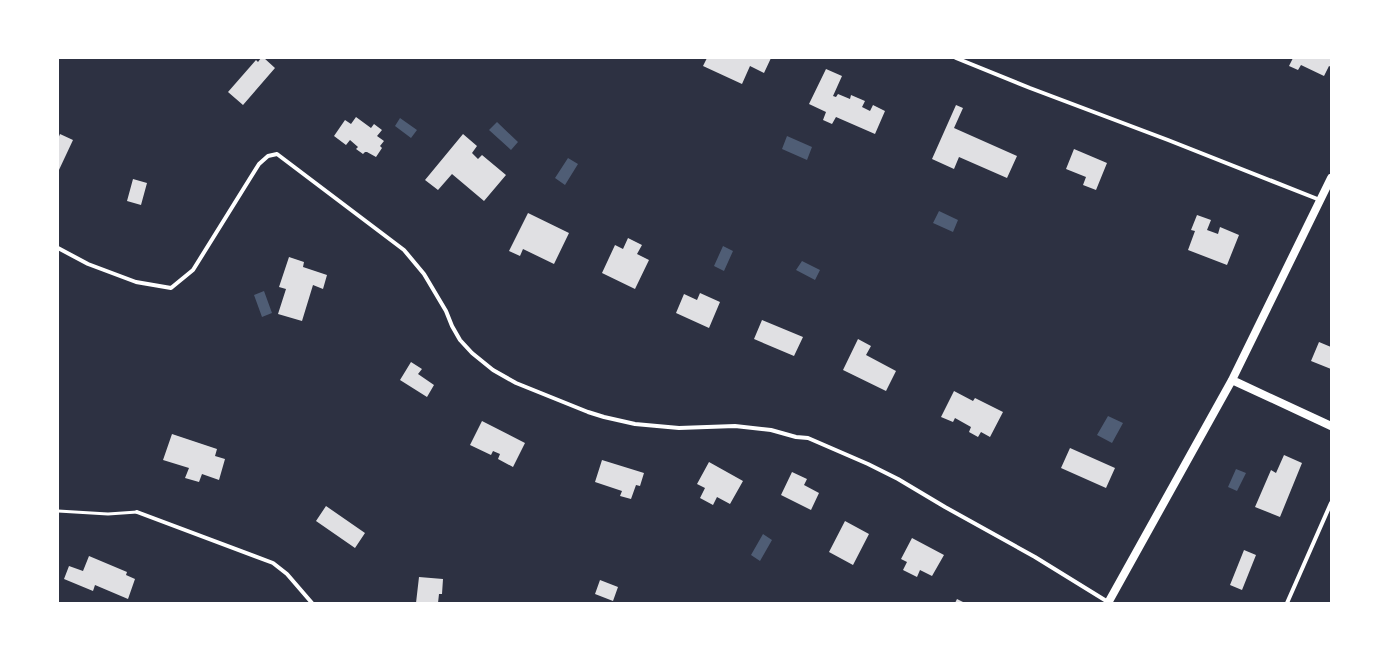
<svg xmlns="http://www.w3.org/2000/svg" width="1389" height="661" viewBox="0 0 1389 661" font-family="'Times New Roman',serif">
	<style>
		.water { fill: #4f5d75 }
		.building { fill: #e0e0e3 }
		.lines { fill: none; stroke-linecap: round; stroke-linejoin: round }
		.service { stroke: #fff; stroke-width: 3 }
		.minor { stroke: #fff; stroke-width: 4 }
		.secondary { stroke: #fff; stroke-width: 8 }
	</style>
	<rect width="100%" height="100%" fill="#2d3142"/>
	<path class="water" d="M400 118 417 130 411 138 395 126Z
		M497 122 518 142 511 150 489 130Z
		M787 136 812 147 807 160 782 149Z
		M568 158 578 164 565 185 555 178Z
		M939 211 958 220 953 232 933 223Z
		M723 246 733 251 724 271 714 266Z
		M802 261 820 270 815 280 796 270Z
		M264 291 272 313 262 317 254 295Z
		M1108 416 1123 423 1112 443 1097 435Z
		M1236 469 1246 473 1237 491 1228 487Z
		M763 534 772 540 760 561 751 555Z"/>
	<path class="building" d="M261 58H264L275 68 243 105 228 92 256 60 258 62Z
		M707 58H771L764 73 750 66 742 84 703 66Z
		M1293 58H1331V67L1329 66 1324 76 1301 65 1298 70 1289 66Z
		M826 69 842 76 833 96 836 97 838 94 850 99 851 95 865 101 862 107 870 111 873 105 885 111 875 134 836 117 832 124 823 120 826 112 809 104Z
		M956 105 963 108 954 128 1017 156 1007 178 959 157 954 169 932 159Z
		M356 117 371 128 374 124 382 130 377 136 384 141 380 146 382 148 376 157 367 152H365L363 154 356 149 358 147 350 140 346 145 334 136 345 120 351 124Z
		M60 134 73 140 58 172V139Z
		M463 134 477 146 472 153 478 159 482 155 506 175 484 201 452 174 438 190 425 180Z
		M1074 149 1107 163 1096 190 1083 185 1086 177 1066 169Z
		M133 179 147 183 141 205 127 201Z
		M528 213 569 233 554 264 523 249 520 256 509 251Z
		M1197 215 1211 220 1207 230 1218 234 1220 227 1239 235 1227 265 1188 250 1195 231 1191 230Z
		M628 238 642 245 637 254 649 260 635 289 602 273 615 245 623 249Z
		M289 257 304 262 303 267 327 275 323 289 313 285 302 321 278 314 286 289 279 287Z
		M700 293 720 302 709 328 676 313 684 294 697 300Z
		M762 320 803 337 794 356 754 339Z
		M858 339 871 346 866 355 896 371 886 391 843 370Z
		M1319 342 1331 347V369L1311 361Z
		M411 362 422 369 418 374 434 385 427 397 400 380Z
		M954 391 973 401 975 398 1003 412 990 437 981 432 978 437 969 432 971 427 955 418 953 422 941 417Z
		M482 421 525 443 513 467 498 459 500 454 493 451 491 455 470 445Z
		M172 434 217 449 215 456 225 459 219 480 202 474 199 482 185 478 189 468 163 460Z
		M1070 448 1115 468 1106 488 1061 468Z
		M1284 455 1302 463 1280 517 1255 507 1271 470 1276 473Z
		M602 460 644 473 640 486 636 485 631 499 620 496 622 491 595 482Z
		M709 462 743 481 730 504 717 497 713 505 700 498 705 488 697 484Z
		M792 472 807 479 804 485 819 493 811 510 781 495Z
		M326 506 365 533 355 548 316 521Z
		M845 521 869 534 853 565 829 552Z
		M912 538 944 555 932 576 920 570 917 577 903 570 907 562 901 559Z
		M1244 550 1256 555 1242 590 1230 585Z
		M89 556 127 572 126 575 135 579 128 599 95 585 93 591 64 579 69 566 83 571Z
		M419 577 443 579 442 594H439L438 603H416Z
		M600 580 618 587 613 601 595 594Z
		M957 599 965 603H955Z"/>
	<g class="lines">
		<path class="service" d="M58 511 108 514 137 512"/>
		<path class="minor" d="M956 58 1030 88 1168 140 1320 200
			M58 248 88 264 136 282 171 288 193 270 259 164 268 156 277 154 404 250 424 274 446 311 452 326 460 340 472 353 493 370 516 383 588 412 604 417 635 424 679 428 735 426 771 430 796 437 808 438 868 464 898 479 945 507 1035 557 1108 602
			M137 512 273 563 287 574 312 603
			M1287 603 1331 503"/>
		<path class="secondary" d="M1232 380 1331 426
			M1108 603 1232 380 1331 178"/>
	</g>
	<rect width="1389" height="661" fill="none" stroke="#ffffff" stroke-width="118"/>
</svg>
